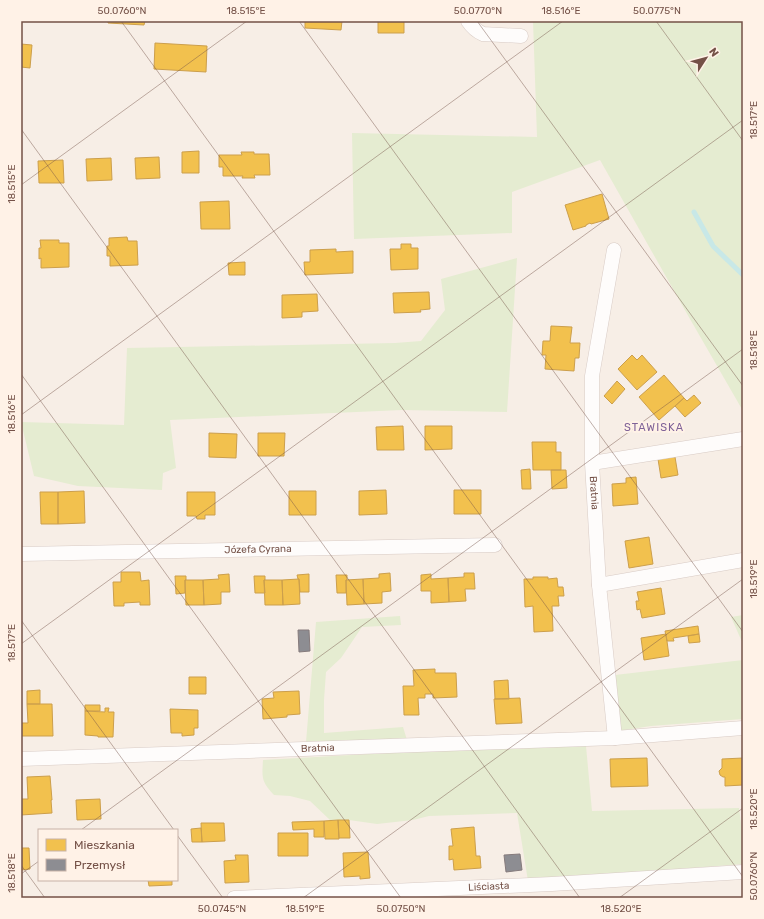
<svg xmlns="http://www.w3.org/2000/svg" width="764" height="919" viewBox="0 0 764 919" font-family="Rubik,sans-serif">
  <style>
    .green { fill: #e5ecd1 }
    .homes { fill: #f2c14e; stroke: #cc9f4c }
    .industry { fill: #8d8d92; stroke: #867b7c }
    .lines { fill: none; stroke-linecap: round; stroke-linejoin: round }
    .stream { stroke: #c8e8e7; stroke-width: 5 }
    .street-casing { stroke: #d8cbc5; stroke-width: 15 }
    .street { stroke: #fefcfb; stroke-width: 14 }
    .ticks { fill: none; stroke: #745147; stroke-width: 1; stroke-opacity: 0.45 }
    .labels { text-anchor: middle; dominant-baseline: central; stroke-width: 4; stroke-linejoin: round; paint-order: stroke }
    .street-label { font-size: 10px; fill: #745147; stroke: #fff2e7 }
    .neighbourhood-label { font-size: 11px; letter-spacing: 1px; fill: #7f6298; stroke: #fff2e7 }
    .neatline { fill: none; stroke: #745147; stroke-width: 1.5 }
    .ticks-label { font-size: 10px; text-anchor: middle; fill: #745147 }
  </style>
  <rect width="100%" height="100%" fill="#f7eee6"/>
  <path class="green" d="M 533,21 L 743,21 L 743,411 L 690,319 L 600,160 L 512,192 L 512,233 L 354,239 L 352,133 L 537,137 Z
    M 517,258 L 507,412 L 402,410 L 170,420 L 176,468 L 163,473 L 162,490 L 78,486 L 34,476 L 21,422 L 124,425 L 127,348 L 395,343 L 421,341 L 445,310 L 441,279 Z
    M 743,615 L 743,644 L 731,617 Z
    M 400,616 L 401,625 L 362,627 L 341,658 L 326,672 L 324,700 L 324,733 L 403,727 L 407,740 L 306,742 L 316,622 Z
    M 743,660 L 743,719 L 651,726 L 618,731 L 615,675 Z
    M 586,746 L 592,811 L 739,808 L 743,838 L 743,864 L 528,881 L 517,813 L 429,816 L 413,820 L 377,824 L 349,820 L 330,820 L 310,801 L 290,796 L 274,795 C 261,781 262,778 263,760 L 422,751 Z"/>
  <path class="homes" d="M 108,21 L 145,21 L 144,25 L 108,23 Z
    M 305,21 L 342,21 L 341,30 L 305,28 Z
    M 378,21 L 404,21 L 404,33 L 378,33 Z
    M 155,43 L 207,46 L 206,72 L 154,69 Z
    M 21,44 L 32,45 L 30,68 L 21,67 Z
    M 199,151 L 199,173 L 182,173 L 182,152 Z
    M 241,152 L 254,152 L 254,154 L 269,154 L 270,175 L 254,175 L 255,178 L 242,178 L 243,176 L 223,176 L 223,167 L 219,167 L 219,155 L 242,155 Z
    M 159,157 L 160,178 L 136,179 L 135,158 Z
    M 111,158 L 112,180 L 87,181 L 86,159 Z
    M 63,160 L 64,183 L 39,183 L 38,161 Z
    M 602,194 L 609,219 L 591,224 L 590,223 L 586,225 L 586,226 L 573,230 L 565,205 Z
    M 229,201 L 230,229 L 201,229 L 200,202 Z
    M 127,237 L 128,241 L 137,241 L 138,265 L 110,266 L 110,256 L 107,256 L 107,246 L 109,246 L 109,238 Z
    M 40,240 L 59,240 L 59,243 L 69,243 L 69,267 L 41,268 L 41,258 L 39,259 L 39,248 L 41,248 Z
    M 401,244 L 411,244 L 411,248 L 418,248 L 418,269 L 391,270 L 390,249 L 401,249 Z
    M 336,249 L 336,252 L 353,251 L 353,273 L 305,275 L 304,262 L 310,262 L 310,250 Z
    M 245,262 L 245,275 L 229,275 L 228,263 Z
    M 429,292 L 430,309 L 420,310 L 421,312 L 394,313 L 393,293 Z
    M 317,294 L 318,311 L 302,312 L 302,317 L 282,318 L 282,295 Z
    M 551,326 L 572,327 L 570,343 L 580,343 L 579,358 L 575,358 L 574,371 L 545,369 L 546,355 L 542,355 L 543,341 L 550,341 Z
    M 632,355 L 637,360 L 642,355 L 657,372 L 637,390 L 618,369 Z
    M 664,375 L 684,398 L 659,420 L 639,397 Z
    M 617,381 L 625,389 L 612,404 L 604,396 Z
    M 694,395 L 701,403 L 685,417 L 675,406 L 684,398 L 687,401 Z
    M 403,426 L 404,450 L 377,450 L 376,427 Z
    M 425,426 L 452,426 L 452,449 L 425,450 Z
    M 209,433 L 237,434 L 236,458 L 209,457 Z
    M 258,433 L 285,433 L 284,456 L 258,456 Z
    M 532,442 L 556,442 L 556,452 L 561,452 L 561,470 L 533,470 Z
    M 675,457 L 678,475 L 661,478 L 658,459 Z
    M 530,469 L 531,489 L 522,489 L 521,470 Z
    M 551,470 L 566,470 L 567,488 L 552,489 Z
    M 636,477 L 638,504 L 613,506 L 612,484 L 626,483 L 626,478 Z
    M 386,490 L 387,514 L 359,515 L 359,491 Z
    M 454,490 L 481,490 L 481,514 L 454,514 Z
    M 84,491 L 85,523 L 58,524 L 58,492 Z
    M 289,491 L 316,491 L 316,515 L 289,515 Z
    M 40,492 L 58,492 L 58,524 L 41,524 Z
    M 187,492 L 215,492 L 215,515 L 205,515 L 205,519 L 197,519 L 196,516 L 187,516 Z
    M 649,537 L 653,564 L 629,568 L 625,541 Z
    M 121,572 L 140,572 L 141,581 L 149,580 L 150,605 L 140,605 L 140,602 L 124,603 L 124,606 L 114,606 L 113,582 L 121,582 Z
    M 390,573 L 391,591 L 382,592 L 382,603 L 364,604 L 363,579 L 379,578 L 379,574 Z
    M 464,573 L 474,573 L 475,589 L 465,589 L 466,601 L 449,602 L 448,578 L 464,577 Z
    M 229,574 L 230,592 L 221,592 L 221,604 L 204,605 L 203,580 L 219,579 L 218,575 Z
    M 309,574 L 309,592 L 300,592 L 299,579 L 298,579 L 297,575 Z
    M 431,574 L 431,579 L 448,578 L 449,602 L 431,603 L 431,591 L 421,591 L 421,575 Z
    M 336,575 L 347,575 L 347,580 L 346,580 L 346,593 L 337,593 Z
    M 175,576 L 186,576 L 186,580 L 185,580 L 185,593 L 176,594 Z
    M 254,576 L 265,576 L 265,580 L 264,580 L 265,593 L 255,593 Z
    M 533,577 L 548,577 L 548,579 L 557,578 L 558,587 L 563,587 L 564,596 L 558,596 L 559,606 L 552,606 L 553,631 L 534,632 L 533,606 L 525,607 L 524,579 L 533,579 Z
    M 299,579 L 300,604 L 283,605 L 282,580 Z
    M 363,579 L 364,604 L 347,605 L 346,580 Z
    M 185,580 L 203,580 L 204,605 L 186,605 Z
    M 264,580 L 282,580 L 283,605 L 265,605 Z
    M 661,588 L 665,614 L 642,618 L 640,609 L 637,610 L 636,601 L 639,601 L 637,592 Z
    M 698,626 L 699,634 L 673,638 L 674,641 L 667,641 L 665,631 Z
    M 666,634 L 669,656 L 644,660 L 641,638 Z
    M 699,634 L 700,642 L 689,643 L 688,636 Z
    M 435,669 L 435,673 L 456,673 L 457,697 L 433,698 L 433,694 L 425,694 L 425,698 L 418,698 L 419,715 L 404,715 L 403,686 L 414,686 L 413,670 Z
    M 189,677 L 206,677 L 206,694 L 189,694 Z
    M 508,680 L 509,699 L 495,699 L 494,681 Z
    M 40,690 L 40,704 L 27,704 L 27,691 Z
    M 299,691 L 300,714 L 287,715 L 287,717 L 263,719 L 262,699 L 274,698 L 273,692 Z
    M 520,698 L 522,723 L 496,724 L 494,699 Z
    M 27,704 L 52,704 L 53,736 L 21,736 L 21,723 L 28,723 Z
    M 85,705 L 100,705 L 100,711 L 85,711 Z
    M 105,708 L 109,708 L 108,712 L 114,712 L 113,737 L 98,737 L 98,736 L 85,735 L 85,711 L 105,712 Z
    M 170,709 L 198,710 L 198,728 L 194,728 L 194,735 L 182,736 L 182,733 L 171,733 Z
    M 647,758 L 648,786 L 611,787 L 610,759 Z
    M 743,758 L 743,785 L 725,786 L 725,777 L 723,777 L 720,775 L 719,771 L 722,768 L 722,759 Z
    M 50,776 L 52,800 L 51,800 L 52,813 L 21,815 L 21,799 L 28,799 L 27,777 Z
    M 100,799 L 101,819 L 77,820 L 76,800 Z
    M 338,820 L 349,820 L 350,838 L 339,838 Z
    M 338,820 L 339,839 L 325,839 L 324,821 Z
    M 324,821 L 324,837 L 314,837 L 314,829 L 293,830 L 292,822 Z
    M 201,823 L 224,823 L 225,841 L 202,842 Z
    M 474,827 L 476,856 L 480,856 L 481,868 L 454,870 L 453,859 L 449,860 L 449,846 L 453,846 L 451,829 Z
    M 201,828 L 202,842 L 192,842 L 191,829 Z
    M 278,833 L 308,833 L 308,856 L 278,856 Z
    M 21,848 L 29,848 L 30,869 L 21,870 Z
    M 368,852 L 370,878 L 360,879 L 360,876 L 344,877 L 343,853 Z
    M 235,855 L 248,855 L 249,882 L 225,883 L 224,861 L 236,860 Z
    M 148,880 L 172,880 L 172,885 L 149,886 Z"/>
  <path class="industry" d="M 298,630 L 309,630 L 310,651 L 299,652 Z
    M 520,854 L 522,870 L 506,872 L 504,855 Z"/>
  <g class="lines">
    <path class="stream" d="M 694,212 L 713,246 L 743,275"/>
    <defs>
      <g id="street">
        <path d="M 468,21 C 472,27 476,31 483,34 L 521,36"/>
        <path id="s1" d="M 614,250 L 592,376 L 592,463 L 599,585 L 615,738"/>
        <path d="M 592,463 L 743,439"/>
        <path id="s2" d="M 21,554 L 495,545"/>
        <path d="M 599,585 L 743,560"/>
        <path id="s3" d="M 21,759 L 615,738 L 743,728"/>
        <path id="s4" d="M 234,898 L 552,884 L 743,872"/>
      </g>
    </defs>
    <use href="#street" class="street-casing"/>
    <use href="#street" class="street"/>
  </g>
  <path class="ticks" d="M 121,21 L 743,877M 299,21 L 743,632M 477,21 L 743,386M 656,21 L 743,141M 21,129 L 580,898M 21,185 L 247,21M 21,374 L 401,898M 21,415 L 563,21M 21,620 L 174,830M 21,644 L 743,120M 81,830 L 743,349M 177,835 L 223,898M 21,865 L 45,898M 21,874 L 39,861M 303,898 L 743,579M 619,898 L 743,808"/>
  <g class="labels">
    <g class="street-label">
      <text stroke="none"><textPath href="#s1" startOffset="245">Bratnia</textPath></text>
      <text stroke="none"><textPath href="#s2" startOffset="237">Józefa Cyrana</textPath></text>
      <text stroke="none"><textPath href="#s3" startOffset="297">Bratnia</textPath></text>
      <text stroke="none"><textPath href="#s4" startOffset="255">Liściasta</textPath></text>
    </g>
    <g class="neighbourhood-label">
      <text x="654" y="427">STAWISKA</text>
    </g>
  </g>
  <rect width="764" height="919" fill="none" stroke="#fff2e7" stroke-width="44"/>
  <rect x="38" y="829" width="140" height="52" fill="#fff2e7" stroke="#c7b2a7"/>
  <rect x="46" y="839" width="20" height="12" fill="#f2c14e" stroke="#c7b2a7"/>
  <text x="74" y="849" font-size="12" fill="#745147">Mieszkania</text>
  <rect x="46" y="859" width="20" height="12" fill="#8d8d92" stroke="#c7b2a7"/>
  <text x="74" y="869" font-size="12" fill="#745147">Przemysł</text>
  <g transform="translate(706 58) rotate(54)" stroke="#fff2e7" stroke-width="3" paint-order="stroke">
  <path d="M0-3L7 15L0 10L-7 15Z" fill="#745147"/>
  <text y="-6" font-size="11" font-weight="bold" text-anchor="middle" fill="#745147">N</text>
  </g>
  <rect x="22" y="22" width="720" height="875" class="neatline"/>
  <g class="ticks-label">
    <text x="122" y="14">50.0760°N</text>
    <text x="246" y="14">18.515°E</text>
    <text x="478" y="14">50.0770°N</text>
    <text x="561" y="14">18.516°E</text>
    <text x="657" y="14">50.0775°N</text>
    <text transform="translate(753 120) rotate(-90)" y="4">18.517°E</text>
    <text transform="translate(11 184) rotate(-90)" y="4">18.515°E</text>
    <text transform="translate(753 350) rotate(-90)" y="4">18.518°E</text>
    <text transform="translate(11 414) rotate(-90)" y="4">18.516°E</text>
    <text transform="translate(753 579) rotate(-90)" y="4">18.519°E</text>
    <text transform="translate(11 643) rotate(-90)" y="4">18.517°E</text>
    <text transform="translate(753 809) rotate(-90)" y="4">18.520°E</text>
    <text transform="translate(11 873) rotate(-90)" y="4">18.518°E</text>
    <text transform="translate(753 876) rotate(-90)" y="4">50.0760°N</text>
    <text x="222" y="912">50.0745°N</text>
    <text x="305" y="912">18.519°E</text>
    <text x="401" y="912">50.0750°N</text>
    <text x="621" y="912">18.520°E</text>
  </g>
</svg>
